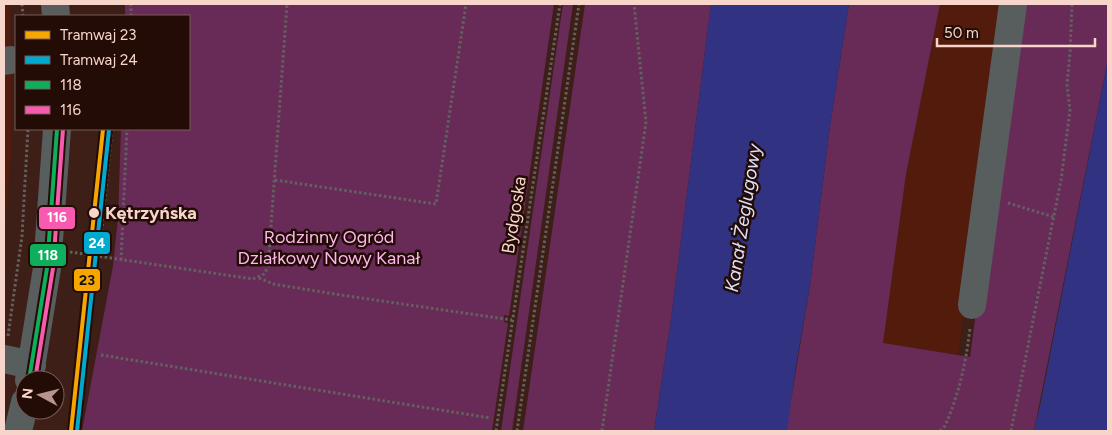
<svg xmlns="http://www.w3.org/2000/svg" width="1112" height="435" viewBox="0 0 1112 435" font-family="Figtree,sans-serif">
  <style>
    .built { fill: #531b0b }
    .green { fill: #682b58 }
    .water { fill: #323283 }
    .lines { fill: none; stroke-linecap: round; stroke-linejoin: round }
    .path { stroke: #63605e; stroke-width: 3; stroke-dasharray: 2.5 2.5; stroke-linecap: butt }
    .minor { stroke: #585d5e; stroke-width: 28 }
    .bus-1-casing { stroke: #230b06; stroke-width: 8 }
    .bus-2-casing { stroke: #230b06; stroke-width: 8 }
    .bus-1 { stroke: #0daf5c; stroke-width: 4 }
    .bus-2 { stroke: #f75aaf; stroke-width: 4 }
    .tram-1-casing { stroke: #230b06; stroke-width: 8 }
    .tram-2-casing { stroke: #230b06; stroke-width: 8 }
    .tram-1 { stroke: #f7a600; stroke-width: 4 }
    .tram-2 { stroke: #00a9ce; stroke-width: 4 }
    .stop-dot { fill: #f8d5cb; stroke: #230b06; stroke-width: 2 }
    .labels { text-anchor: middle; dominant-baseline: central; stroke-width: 5; stroke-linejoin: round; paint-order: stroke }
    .stop-label { font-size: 18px; font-weight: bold; fill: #f8d5cb; stroke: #230b06; text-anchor: start }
    .street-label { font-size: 18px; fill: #f8d5cb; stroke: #230b06 }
    .park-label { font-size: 18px; fill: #fdb7ec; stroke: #230b06 }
    .water-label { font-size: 19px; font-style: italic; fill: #dce2fb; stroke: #230b06 }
    .line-badge { stroke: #230b06; stroke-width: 2 }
    .badge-label { font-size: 14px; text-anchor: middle; font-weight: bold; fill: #fff }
    .pale-badge-label { font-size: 14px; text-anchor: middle; font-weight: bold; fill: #111 }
  </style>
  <rect width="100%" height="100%" fill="#3d1f17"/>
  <path class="built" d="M 4,4 L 9,4 L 11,60 L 11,154 L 4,241 Z
    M 940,4 L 1003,4 L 958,356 L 883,344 L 906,174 Z"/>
  <path class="green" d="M 125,4 L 554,4 L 509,316 L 504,315 L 504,322 L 508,323 L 492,431 L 82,431 L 113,266 L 118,218 L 121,129 L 189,129 L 189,16 L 125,16 Z
    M 563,4 L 573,4 L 512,431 L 501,431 Z
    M 585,4 L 711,4 L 671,319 L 654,431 L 523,431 Z
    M 849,4 L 940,4 L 906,174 L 883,343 L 970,357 L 1017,4 L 1108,4 L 1108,59 L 1034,431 L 786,431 L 810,285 L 830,126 Z"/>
  <path class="water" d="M 711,4 L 849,4 L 830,126 L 810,285 L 796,366 L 787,431 L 654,431 L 671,319 Z
    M 1108,59 L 1108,431 L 1034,431 L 1041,401 Z"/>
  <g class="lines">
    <path class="path" d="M 22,4 L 23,16
      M 131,16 L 131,4
      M 275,180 L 436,204 L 466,4
      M 1008,203 L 1054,217
      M 70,252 L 253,279 L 264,274 L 268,267 L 287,4
      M 99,256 L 112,129
      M 121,260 L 127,129
      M 259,278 L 273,284 L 341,295 L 512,320
      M 8,336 L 22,236 L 28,129
      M 101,355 L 490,418
      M 496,431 L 560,4
      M 517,431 L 579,4
      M 602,431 L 646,122 L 634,4
      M 940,431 L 945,426 C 959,394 966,363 970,328
      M 1011,431 L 1061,180 L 1070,110 L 1067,85 L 1070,53 L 1072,4"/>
    <path class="minor" d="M 55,4 L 56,16
      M 4,61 L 11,60
      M 972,305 L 1013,4
      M 4,359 L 32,365
      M 29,380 L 47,268 L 57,129
      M 18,431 L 25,402"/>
    <defs>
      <path id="bus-1" d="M 29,380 L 47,268 L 57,129"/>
      <path id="bus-2" d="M 35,380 L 53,268 L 63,129"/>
    </defs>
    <use href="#bus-1" class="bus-1-casing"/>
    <use href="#bus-2" class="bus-2-casing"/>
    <use href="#bus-1" class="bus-1"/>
    <use href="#bus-2" class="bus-2"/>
    <defs>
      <path id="tram-1" d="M 71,431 L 103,129"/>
      <path id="tram-2" d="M 77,431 L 109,130"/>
    </defs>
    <use href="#tram-1" class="tram-1-casing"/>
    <use href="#tram-2" class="tram-2-casing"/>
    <use href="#tram-1" class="tram-1"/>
    <use href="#tram-2" class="tram-2"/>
  </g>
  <circle class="stop-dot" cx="94" cy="213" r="6"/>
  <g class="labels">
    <g class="stop-label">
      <text x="105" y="213">Kętrzyńska</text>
    </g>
    <g class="street-label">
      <text transform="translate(514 215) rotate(-81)">Bydgoska</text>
    </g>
    <g class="park-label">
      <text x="329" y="237">Rodzinny Ogród<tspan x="329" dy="21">Działkowy Nowy Kanał</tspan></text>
    </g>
    <g class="water-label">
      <text transform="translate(743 218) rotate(-81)">Kanał Żeglugowy</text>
    </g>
  </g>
  <g class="line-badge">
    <rect x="38" y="206" width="38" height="24" rx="5" fill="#f75aaf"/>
    <rect x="83" y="231" width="28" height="24" rx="5" fill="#00a9ce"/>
    <rect x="29" y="243" width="38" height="24" rx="5" fill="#0daf5c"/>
    <rect x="73" y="268" width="28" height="24" rx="5" fill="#f7a600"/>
  </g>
  <g class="badge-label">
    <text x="57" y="222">116</text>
    <text x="97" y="248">24</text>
    <text x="48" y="260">118</text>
  </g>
  <g class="pale-badge-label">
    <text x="87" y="285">23</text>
  </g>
  <rect width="1112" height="435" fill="none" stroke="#f8d5cb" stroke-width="10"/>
  <rect x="15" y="15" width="175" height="115" fill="#230b06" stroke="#785c55"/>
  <rect x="25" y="31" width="25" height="8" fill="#f7a600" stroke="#785c55"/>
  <text x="60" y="40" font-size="15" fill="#f8d5cb">Tramwaj 23</text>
  <rect x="25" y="56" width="25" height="8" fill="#00a9ce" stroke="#785c55"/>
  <text x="60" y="65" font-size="15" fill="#f8d5cb">Tramwaj 24</text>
  <rect x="25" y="81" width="25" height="8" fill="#0daf5c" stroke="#785c55"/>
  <text x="60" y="90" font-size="15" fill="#f8d5cb">118</text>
  <rect x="25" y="106" width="25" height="8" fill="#f75aaf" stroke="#785c55"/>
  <text x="60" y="115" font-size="15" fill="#f8d5cb">116</text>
  <g transform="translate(40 395) rotate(277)"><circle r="24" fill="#230b06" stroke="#785c55"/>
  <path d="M0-4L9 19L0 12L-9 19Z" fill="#b7958c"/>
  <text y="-8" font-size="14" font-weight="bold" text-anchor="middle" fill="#f8d5cb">N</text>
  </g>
  <path d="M937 38v8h158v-8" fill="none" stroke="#f8d5cb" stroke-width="2.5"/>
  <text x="944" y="38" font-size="15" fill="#f8d5cb" stroke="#230b06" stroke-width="4" paint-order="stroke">50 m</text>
</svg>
